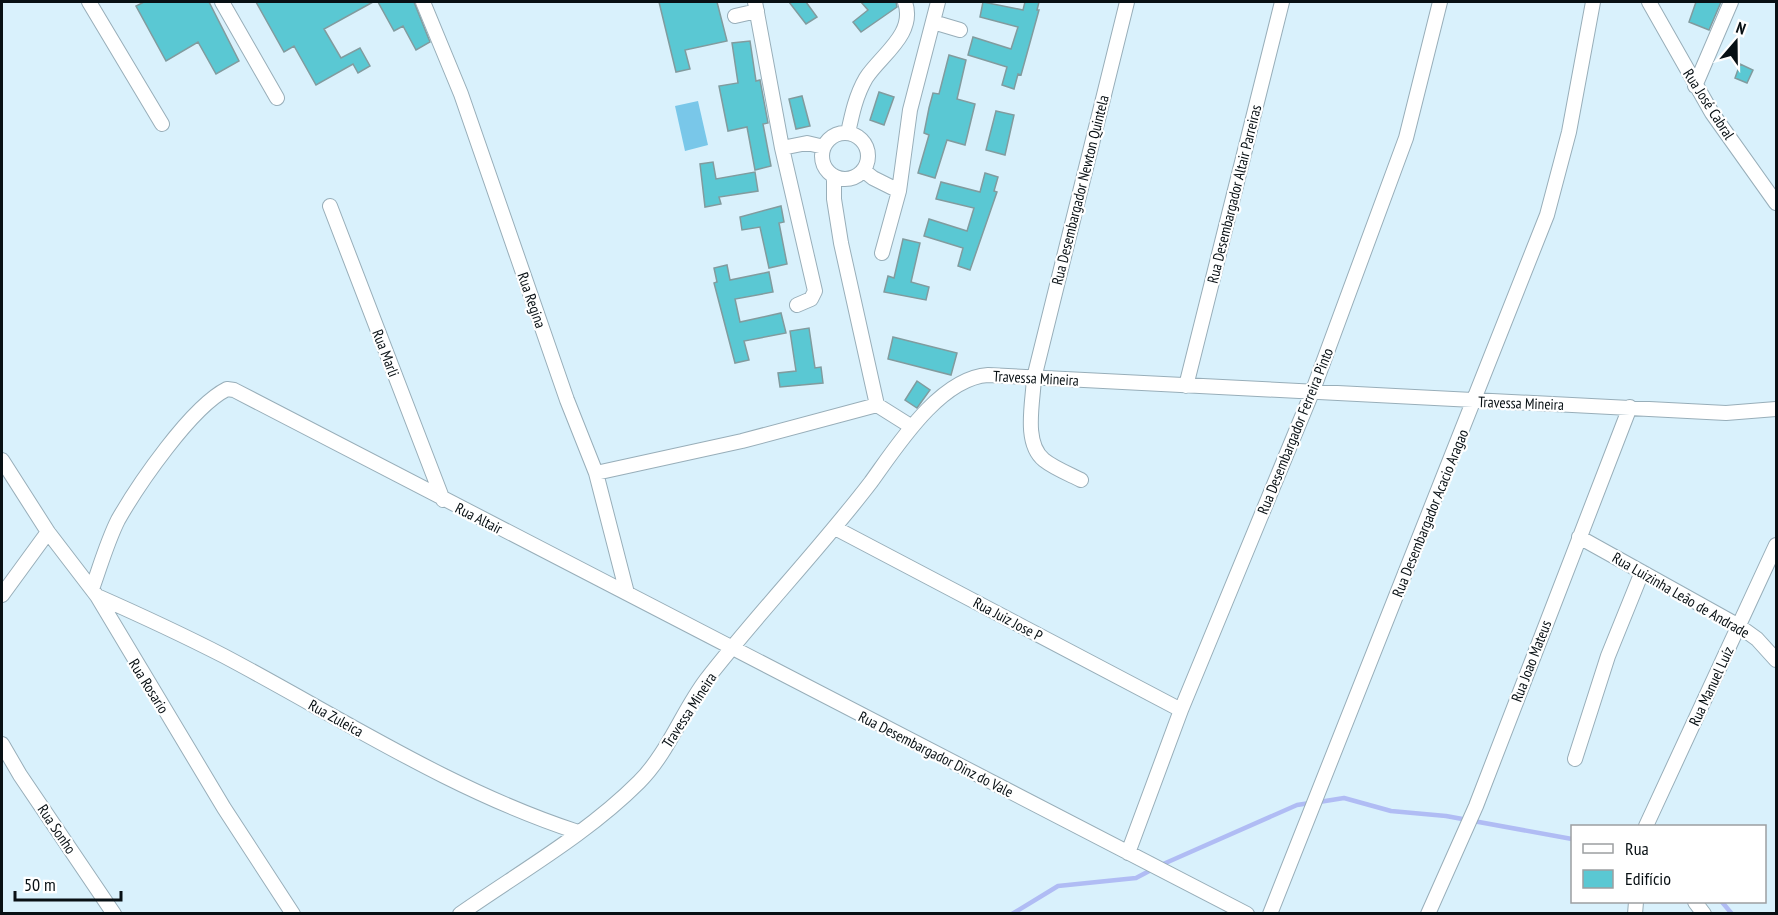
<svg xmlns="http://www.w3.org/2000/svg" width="1778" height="915" viewBox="0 0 1778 915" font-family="'PT Sans Narrow',sans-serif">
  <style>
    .green { fill: #79c7e9 }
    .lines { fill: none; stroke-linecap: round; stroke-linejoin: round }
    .stream { stroke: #b0bcf4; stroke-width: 4.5 }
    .building { fill: #5ac8d3; stroke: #819b9e; stroke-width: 1.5 }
    .street-casing { stroke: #98aeb9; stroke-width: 16 }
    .street { stroke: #fff; stroke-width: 14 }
    .labels { text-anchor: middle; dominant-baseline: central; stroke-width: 4.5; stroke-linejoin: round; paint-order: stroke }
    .street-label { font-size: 15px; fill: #081014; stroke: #fff }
  </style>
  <rect width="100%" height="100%" fill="#d9f1fc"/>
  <path class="green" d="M 698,101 L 708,145 L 685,151 L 675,106 Z"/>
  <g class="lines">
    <path class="stream" d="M 1319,802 L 1344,798 L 1391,811 L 1446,816 L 1572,839
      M 1161,865 L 1297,805 L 1310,803
      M 1722,902 L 1732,914
      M 1012,914 L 1058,886 L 1136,878 L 1153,869"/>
  </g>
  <path class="building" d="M 144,2 L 209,2 L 239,61 L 216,74 L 198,42 L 166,61 L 136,6 Z
    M 256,2 L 373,2 L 324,29 L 341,58 L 360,48 L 370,66 L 358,73 L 353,64 L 316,85 L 294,46 L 284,52 Z
    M 378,2 L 414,2 L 430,42 L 416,50 L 403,26 L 394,31 Z
    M 659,2 L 717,2 L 727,41 L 685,50 L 690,69 L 676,72 Z
    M 789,2 L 806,2 L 817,17 L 806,24 Z
    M 861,2 L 896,2 L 897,7 L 861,32 L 853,22 L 868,10 Z
    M 983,2 L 1023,10 L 1025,2 L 1039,2 L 1037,10 L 1039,10 L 1021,75 L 1018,74 L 1014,89 L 1002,85 L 1007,67 L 968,55 L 973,37 L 1011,49 L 1018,27 L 980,17 Z
    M 1696,2 L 1721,2 L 1709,30 L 1689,22 Z
    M 750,41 L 756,81 L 760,80 L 768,123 L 763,124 L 771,166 L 755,170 L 747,127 L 728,131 L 719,86 L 738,83 L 732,43 Z
    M 949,55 L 966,60 L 957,99 L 975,104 L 965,145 L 947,140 L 935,178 L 918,173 L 929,135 L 924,133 L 929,108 L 933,93 L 939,94 Z
    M 1740,64 L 1753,70 L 1747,83 L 1735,78 Z
    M 879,92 L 894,97 L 884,125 L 870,120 Z
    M 802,96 L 810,126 L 796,129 L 789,99 Z
    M 996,111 L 1014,115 L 1005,155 L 986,150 Z
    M 713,162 L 716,179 L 755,172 L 758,191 L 719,197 L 721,204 L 705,207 L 700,164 Z
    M 985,173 L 998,177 L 994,191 L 997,192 L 970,270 L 958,266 L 963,248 L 924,236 L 929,219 L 967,231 L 974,208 L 936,199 L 941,182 L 980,192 Z
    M 781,206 L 784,222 L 779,223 L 787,264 L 769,268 L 760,227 L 742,230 L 740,217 Z
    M 903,239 L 920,243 L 911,282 L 929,287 L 926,300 L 884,292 L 888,276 L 894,278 Z
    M 727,265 L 730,280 L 769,272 L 773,292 L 735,299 L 740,322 L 781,313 L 786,333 L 744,341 L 749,360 L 735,363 L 714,283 L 717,282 L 714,268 Z
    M 809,328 L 815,368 L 821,367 L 823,383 L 780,387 L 778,373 L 796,371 L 790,331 Z
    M 893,337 L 957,353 L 951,375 L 888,359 Z
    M 917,381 L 930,390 L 917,408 L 905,400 Z"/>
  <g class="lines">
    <defs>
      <path id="street" d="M 89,2 L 162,124
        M 222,2 L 277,98
        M 423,2 L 461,94 L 567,400 L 596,473 L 627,593
        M 755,2 L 782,148 L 815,291 L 811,299 L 797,305
        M 1649,2 L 1712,113 L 1776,203
        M 735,16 L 757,11
        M 933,22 L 960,30
        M 1695,86 L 1731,2
        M822 156a23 23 0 1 1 46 0a23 23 0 1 1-46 0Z
        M 848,133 C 852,114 856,95 866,78 C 881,55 916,34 905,2
        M 782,148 L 807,143 L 824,147
        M 863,170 L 873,178 L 899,191
        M 834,176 L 834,199 L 841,243 L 877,405 L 912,427
        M 330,206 L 443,500
        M 882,253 L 899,191 L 910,110 L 938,2
        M 1186,386 L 1282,2
        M 2,460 L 48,532 L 97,596 L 224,808 L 293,914
        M 596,473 L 742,441 L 877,405
        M 1081,480 C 1069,474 1054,468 1044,460 C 1023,443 1033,402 1034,378 L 1127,2
        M 835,528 L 1181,710
        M 1579,537 L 1739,626 L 1757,639 L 1776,660
        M 92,589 C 100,567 107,542 118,520 C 138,485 191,407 227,389 L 234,390 L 1247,914
        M 2,595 L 48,532
        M 97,596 C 140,615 183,635 224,656 C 341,718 452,791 578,832
        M 2,744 L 20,775 L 114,914
        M 1575,759 L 1608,656 L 1642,572
        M 1646,826 L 1776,545
        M 1128,853 L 1181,710 L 1313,390 L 1406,138 L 1440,2
        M 1695,902 L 1704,914
        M 460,914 C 520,872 587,834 639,782 C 668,753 682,712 706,680 C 759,612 819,550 871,482 C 897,446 940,378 988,375 L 1726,413 L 1776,409
        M 1270,914 L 1547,215 L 1569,132 L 1593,2
        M 1428,914 L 1476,806 L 1630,407
        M 1635,914 L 1636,902"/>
    </defs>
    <use href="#street" class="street-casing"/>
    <use href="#street" class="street"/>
  </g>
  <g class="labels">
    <g class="street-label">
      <text transform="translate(1709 104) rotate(57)">Rua José Cabral</text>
      <text transform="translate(1080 190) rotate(-76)">Rua Desembargador Newton Quintela</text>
      <text transform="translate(1234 194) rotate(-76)">Rua Desembargador Altair Parreiras</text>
      <text transform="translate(532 300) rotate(71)">Rua Regina</text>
      <text transform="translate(386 353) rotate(69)">Rua Marli</text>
      <text transform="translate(1036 378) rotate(3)">Travessa Mineira</text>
      <text transform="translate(1521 403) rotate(2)">Travessa Mineira</text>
      <text transform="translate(1295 431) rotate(-68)">Rua Desembargador Ferreira Pinto</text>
      <text transform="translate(1430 513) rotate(-68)">Rua Desembargador Acacio Aragao</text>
      <text transform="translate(479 518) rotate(27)">Rua Altair</text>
      <text transform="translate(1681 595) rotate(30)">Rua Luizinha Leão de Andrade</text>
      <text transform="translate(1008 619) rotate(28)">Rua Juiz Jose P</text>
      <text transform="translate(1531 661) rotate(-69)">Rua Joao Mateus</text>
      <text transform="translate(149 686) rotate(58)">Rua Rosario</text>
      <text transform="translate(1711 686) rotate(-65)">Rua Manuel Luíz</text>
      <text transform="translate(689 710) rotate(-57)">Travessa Mineira</text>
      <text transform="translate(336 718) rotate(29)">Rua Zuleica</text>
      <text transform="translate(936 754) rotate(27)">Rua Desembargador Dinz do Vale</text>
      <text transform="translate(57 829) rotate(56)">Rua Sonho</text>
    </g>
  </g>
  <rect width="1778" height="915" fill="none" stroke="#081014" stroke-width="6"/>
  <rect x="1571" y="825" width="195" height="78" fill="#ffffff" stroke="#9c9fa1" stroke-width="1.5"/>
  <rect x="1583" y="844" width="30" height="9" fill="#ffffff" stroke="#9c9fa1" stroke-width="1.5"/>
  <text x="1625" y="855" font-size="18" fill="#081014">Rua</text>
  <rect x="1583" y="870" width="30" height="18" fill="#5ac8d3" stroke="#9c9fa1" stroke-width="1.5"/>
  <text x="1625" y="885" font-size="18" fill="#081014">Edifício</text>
  <g transform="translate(1736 42) rotate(20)" stroke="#ffffff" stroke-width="4.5" paint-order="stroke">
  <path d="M0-4.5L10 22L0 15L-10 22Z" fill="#081014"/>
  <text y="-9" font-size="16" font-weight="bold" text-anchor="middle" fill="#081014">N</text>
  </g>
  <path d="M15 891v9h106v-9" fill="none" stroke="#081014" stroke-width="3"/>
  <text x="24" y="891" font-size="18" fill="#081014" stroke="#ffffff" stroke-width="4.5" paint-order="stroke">50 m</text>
</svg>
